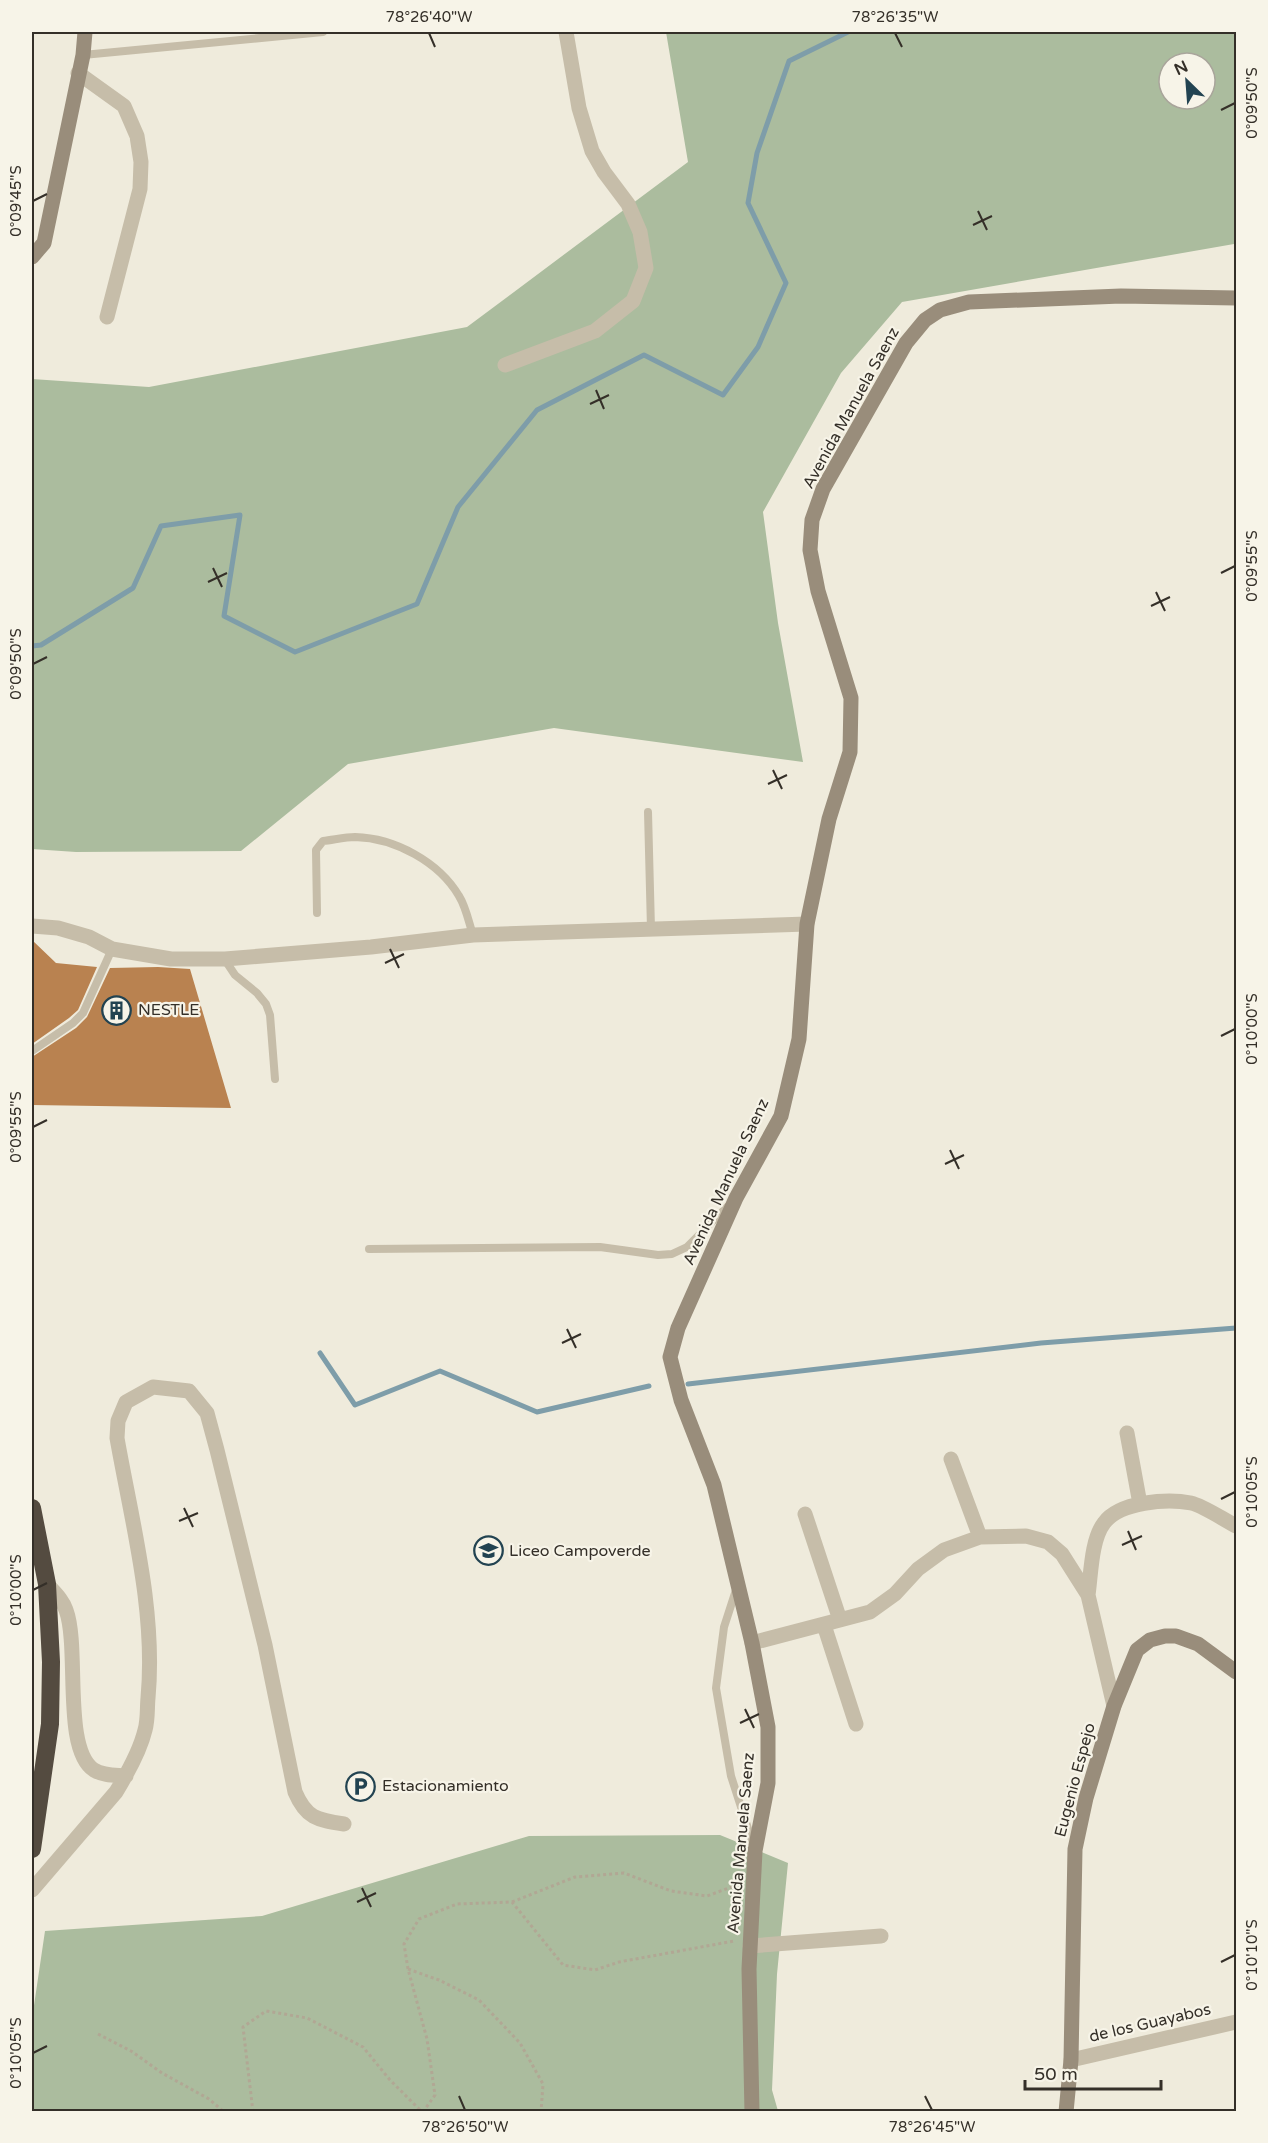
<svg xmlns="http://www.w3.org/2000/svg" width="1268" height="2143" viewBox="0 0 1268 2143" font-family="'Varela Round',sans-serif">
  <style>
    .green { fill: #abbc9e; fill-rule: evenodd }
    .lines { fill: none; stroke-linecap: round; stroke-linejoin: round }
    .stream { stroke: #7e9da9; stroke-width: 5 }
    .building { fill: #b98250 }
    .path { stroke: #b1a794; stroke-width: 3; stroke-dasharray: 3 3; stroke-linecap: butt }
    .lane { stroke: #c6bda9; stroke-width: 8 }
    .street { stroke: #c6bda9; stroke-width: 15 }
    .secondary { stroke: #998d7b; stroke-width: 15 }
    .highway { stroke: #544b40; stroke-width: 18 }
    .ticks { fill: none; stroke: #342f28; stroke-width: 2 }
    .labels { text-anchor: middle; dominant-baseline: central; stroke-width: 4.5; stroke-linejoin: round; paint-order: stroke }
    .street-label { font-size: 16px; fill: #342f28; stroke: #f7f4e8 }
    .poi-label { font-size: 16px; fill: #342f28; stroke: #f7f4e8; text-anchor: start }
    .neatline { fill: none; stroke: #342f28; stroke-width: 2 }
    .ticks-label { font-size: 15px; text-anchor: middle; fill: #342f28 }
  </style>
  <rect width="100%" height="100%" fill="#efebdc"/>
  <path class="green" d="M 666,32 L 1236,32 L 1236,190 L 1234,244 L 902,302 L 841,373 L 763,512 L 778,623 L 803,762 L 554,728 L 348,764 L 241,851 L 76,852 L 32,849 L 32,379 L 149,387 L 467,327 L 688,162 ZM 1169,63 L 1205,63 L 1205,99 L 1169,99 Z
    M 720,1835 L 788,1863 L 777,1974 L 772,2090 L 778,2111 L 32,2112 L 32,2019 L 45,1931 L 262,1916 L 529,1836 Z"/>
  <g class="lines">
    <path class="stream" d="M 32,646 L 41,645 L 133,588 L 161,526 L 240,515 L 224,616 L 295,652 L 417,604 L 458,507 L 537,410 L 644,355 L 723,395 L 758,347 L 786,283 L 748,203 L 757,153 L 789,61 L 848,32
      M 320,1353 L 355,1405 L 440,1371 L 537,1412 L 649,1386
      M 688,1384 L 1041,1343 L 1236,1328"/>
  </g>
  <path class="building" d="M 32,940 L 56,963 L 97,967 L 78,1010 L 69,1018 L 32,1044 Z
    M 158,967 L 190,969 L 231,1108 L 32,1105 L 32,1057 L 76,1028 L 87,1017 L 110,968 Z"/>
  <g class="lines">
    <path class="path" d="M 512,1902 L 575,1877 L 624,1873 L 671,1891 L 707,1896 L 737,1885
      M 408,1969 L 404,1944 L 419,1919 L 457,1904 L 512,1902 L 563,1965 L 595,1970 L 619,1962 L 734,1941
      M 98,2034 L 131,2051 L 162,2073 L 209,2099 L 224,2112
      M 253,2112 L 243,2027 L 266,2011 L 307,2018 L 363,2047 L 390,2080 L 422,2112
      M 423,2112 L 435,2095 L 427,2039 L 408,1969 L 439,1980 L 479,2000 L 520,2043 L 543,2084 L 541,2112"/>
    <path class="lane" d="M 83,55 L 323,32
      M 648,812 L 651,929
      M 317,913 L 316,850 L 323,841 C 333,840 345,837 355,837 C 395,838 439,862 459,896 C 466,907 469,923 473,935
      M 225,960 L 235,975 L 257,993 L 266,1004 L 270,1015 L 275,1079
      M 32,1051 L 73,1023 L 83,1013 L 112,949
      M 369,1249 L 600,1247 L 658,1255 L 672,1254 L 687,1247 L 727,1207
      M 736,1590 L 724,1627 L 716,1688 L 731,1776 L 753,1844"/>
    <path class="street" d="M 78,73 L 124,106 L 137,136 L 141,162 L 140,189 L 107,317
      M 505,365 L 595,331 L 633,301 L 646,268 L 640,232 L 628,204 L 604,172 L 592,151 L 579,108 L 566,32
      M 32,926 L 58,928 L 89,937 L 112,949 L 171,959 L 225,959 L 371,947 L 473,935 L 807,924
      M 1127,1433 L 1140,1504
      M 951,1459 L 980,1537
      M 805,1514 L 840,1620
      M 47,1584 C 54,1592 63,1600 66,1610 C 80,1648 62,1749 94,1770 C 104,1776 116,1775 126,1776
      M 1088,1595 C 1091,1575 1091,1540 1104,1523 C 1119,1502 1167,1498 1191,1503 C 1204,1506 1224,1520 1236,1526
      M 824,1625 L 856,1724
      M 752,1643 L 870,1612 L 895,1594 L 918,1569 L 944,1550 L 980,1537 L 1026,1536 L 1048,1542 L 1062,1554 L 1088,1595 L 1114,1706
      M 32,1890 L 116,1792 C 127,1774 140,1751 145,1730 C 148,1720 147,1708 148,1698 C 156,1611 132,1523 117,1438 L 118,1421 L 126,1402 L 153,1387 L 189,1391 L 207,1413 L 217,1450 L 265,1645 L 295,1792 C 306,1818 317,1820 344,1824
      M 750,1946 L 881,1936
      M 1071,2060 L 1236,2022"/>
    <path class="secondary" d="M 32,257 L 44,243 L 83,55 L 85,32
      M 752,2112 L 749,1969 L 755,1851 L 768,1783 L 768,1727 L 752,1643 L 714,1485 L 681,1400 L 670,1357 L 678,1328 L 736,1198 L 781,1116 L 799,1039 L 807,924 L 829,819 L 850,752 L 851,698 L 818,591 L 810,550 L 812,520 L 823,489 L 906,343 L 925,320 L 940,310 L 969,302 L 1121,296 L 1236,298
      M 1066,2112 L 1071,2060 L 1075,1849 L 1086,1798 L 1114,1706 L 1137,1650 L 1150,1640 L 1165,1636 L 1176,1636 L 1198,1644 L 1236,1672"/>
    <path class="highway" d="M 32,1508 L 47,1584 L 51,1662 L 50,1724 L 32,1849"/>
  </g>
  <path class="ticks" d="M 429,33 L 435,47M 895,33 L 902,47M 1221,110 L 1235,103M 33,201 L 47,194M 978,211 L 987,230M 973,225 L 992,216M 596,390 L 604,409M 590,404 L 609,395M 213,568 L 222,587M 1221,573 L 1235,566M 208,582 L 227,573M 1156,592 L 1165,611M 1151,606 L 1170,597M 33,664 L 47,657M 773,770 L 782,789M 768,784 L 787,775M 390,949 L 399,968M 385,963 L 404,954M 1221,1036 L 1235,1029M 33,1127 L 47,1120M 950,1150 L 959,1169M 945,1164 L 964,1155M 567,1329 L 576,1348M 562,1343 L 581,1334M 1221,1499 L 1235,1492M 184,1508 L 193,1527M 179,1521 L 198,1513M 1128,1531 L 1136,1550M 1122,1545 L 1142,1536M 33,1590 L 47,1583M 745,1709 L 754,1728M 740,1723 L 759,1714M 362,1888 L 371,1907M 357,1902 L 376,1893M 1221,1962 L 1235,1955M 33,2053 L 47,2046M 459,2096 L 465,2110M 925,2096 L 932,2110"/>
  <defs>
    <symbol id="building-ring" viewBox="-11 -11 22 22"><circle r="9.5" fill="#f7f4e8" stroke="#224351" stroke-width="1.5"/><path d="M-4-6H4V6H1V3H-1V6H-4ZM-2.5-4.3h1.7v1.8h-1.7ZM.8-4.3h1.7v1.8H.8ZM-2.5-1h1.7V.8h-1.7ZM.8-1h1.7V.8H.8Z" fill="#224351"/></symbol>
    <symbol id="university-ring" viewBox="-11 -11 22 22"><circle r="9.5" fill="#f7f4e8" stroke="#224351" stroke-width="1.5"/><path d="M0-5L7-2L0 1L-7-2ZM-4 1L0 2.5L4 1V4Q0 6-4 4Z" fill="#224351"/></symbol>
    <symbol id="parking-ring" viewBox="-11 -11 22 22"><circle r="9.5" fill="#f7f4e8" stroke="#224351" stroke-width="1.5"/><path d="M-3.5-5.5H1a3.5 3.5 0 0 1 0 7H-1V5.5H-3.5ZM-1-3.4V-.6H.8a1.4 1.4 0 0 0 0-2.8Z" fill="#224351"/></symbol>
  </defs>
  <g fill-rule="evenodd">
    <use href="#building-ring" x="100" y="994" width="33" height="33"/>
    <use href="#university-ring" x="472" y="1534" width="33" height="33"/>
    <use href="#parking-ring" x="344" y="1770" width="33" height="33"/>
  </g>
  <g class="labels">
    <g class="street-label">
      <text transform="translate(851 408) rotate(-61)">Avenida Manuela Saenz</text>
      <text transform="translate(726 1182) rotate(-65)">Avenida Manuela Saenz</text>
      <text transform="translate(1075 1780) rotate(-75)">Eugenio Espejo</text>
      <text transform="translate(741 1843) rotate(-85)">Avenida Manuela Saenz</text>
      <text transform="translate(1150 2023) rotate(-13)">de los Guayabos</text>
    </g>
    <g class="poi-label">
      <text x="138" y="1010">NESTLE</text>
      <text x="509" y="1551">Liceo Campoverde</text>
      <text x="382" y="1786">Estacionamiento</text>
    </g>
  </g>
  <rect width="1268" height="2143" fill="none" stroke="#f7f4e8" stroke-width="66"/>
  <g transform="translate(1187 81) rotate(335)"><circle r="28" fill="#f7f4e8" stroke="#a9a59b" stroke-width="1.5"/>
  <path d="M0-4.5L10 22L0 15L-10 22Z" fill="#224351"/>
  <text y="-9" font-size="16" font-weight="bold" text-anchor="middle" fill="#342f28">N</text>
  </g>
  <path d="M1025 2080v9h136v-9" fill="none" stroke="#342f28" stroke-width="3"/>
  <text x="1034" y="2080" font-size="18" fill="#342f28" stroke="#f7f4e8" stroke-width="4.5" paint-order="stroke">50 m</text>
  <rect x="33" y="33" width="1202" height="2077" class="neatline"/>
  <g class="ticks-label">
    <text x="429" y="22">78°26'40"W</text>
    <text x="895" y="22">78°26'35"W</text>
    <text transform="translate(1252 103) rotate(-90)" y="5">0°09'50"S</text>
    <text transform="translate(16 201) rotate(-90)" y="5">0°09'45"S</text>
    <text transform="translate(1252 566) rotate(-90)" y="5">0°09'55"S</text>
    <text transform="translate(16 664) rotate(-90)" y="5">0°09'50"S</text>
    <text transform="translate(1252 1029) rotate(-90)" y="5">0°10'00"S</text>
    <text transform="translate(16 1127) rotate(-90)" y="5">0°09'55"S</text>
    <text transform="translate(1252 1492) rotate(-90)" y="5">0°10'05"S</text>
    <text transform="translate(16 1590) rotate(-90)" y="5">0°10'00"S</text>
    <text transform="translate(1252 1955) rotate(-90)" y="5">0°10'10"S</text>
    <text transform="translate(16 2053) rotate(-90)" y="5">0°10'05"S</text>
    <text x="465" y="2132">78°26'50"W</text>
    <text x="932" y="2132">78°26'45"W</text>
  </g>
</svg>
